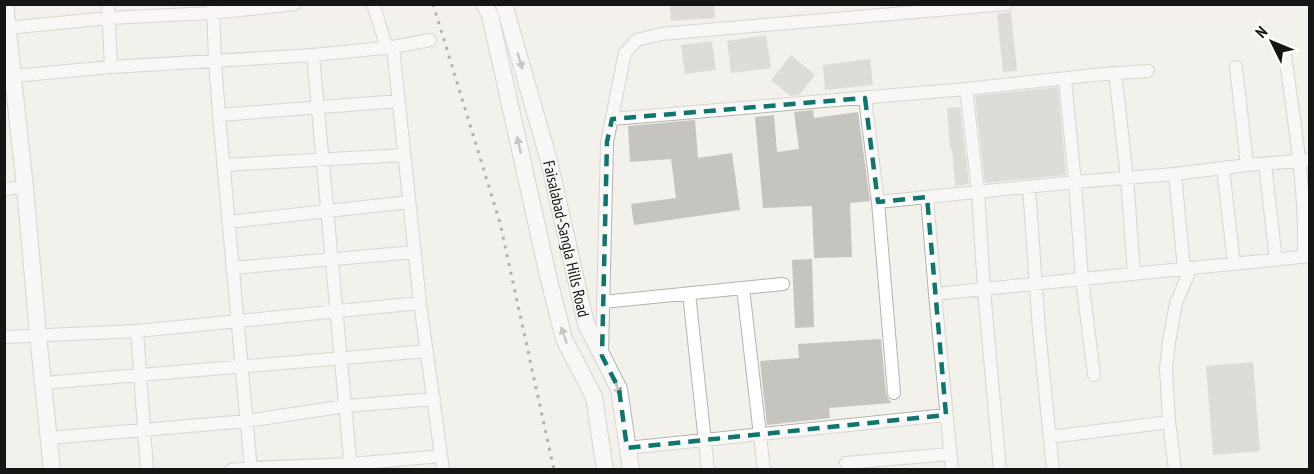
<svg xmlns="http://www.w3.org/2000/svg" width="1314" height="474" viewBox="0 0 1314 474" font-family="'PT Sans Narrow',sans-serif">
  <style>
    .building { fill: #c5c4bf }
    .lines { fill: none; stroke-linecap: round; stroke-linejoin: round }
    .street-casing { stroke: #b4b4ae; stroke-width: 14 }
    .secondary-casing { stroke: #b4b4ae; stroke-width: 18 }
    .street { stroke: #fff; stroke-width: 12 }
    .secondary { stroke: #fff; stroke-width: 16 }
    .rail { stroke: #676663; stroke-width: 3; stroke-dasharray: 3 6; stroke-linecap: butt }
    .oneway { fill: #969695 }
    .marked { fill: none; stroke: #0f766e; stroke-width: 4.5; stroke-dasharray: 12 8; stroke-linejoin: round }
    .labels { text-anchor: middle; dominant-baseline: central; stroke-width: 6; stroke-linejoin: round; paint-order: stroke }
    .street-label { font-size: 16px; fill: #151513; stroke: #fffffb }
  </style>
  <rect width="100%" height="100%" fill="#f2f1ec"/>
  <path class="building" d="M 670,4 L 714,4 L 715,18 L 671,21 Z
    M 1011,12 L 1017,71 L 1003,72 L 997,14 Z
    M 766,35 L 771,68 L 731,73 L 727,41 Z
    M 712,41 L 716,70 L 685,74 L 681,45 Z
    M 791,55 L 815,75 L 799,95 L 790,96 L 771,80 Z
    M 870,59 L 873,85 L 825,90 L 823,65 Z
    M 1058,87 L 1066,175 L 985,183 L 975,96 Z
    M 960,107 L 969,184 L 955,186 L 952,149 L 950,149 L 947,108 Z
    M 813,110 L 814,118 L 858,112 L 870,201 L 850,203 L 852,257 L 814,258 L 812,206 L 763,208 L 755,117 L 774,115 L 777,152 L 799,149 L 794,112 Z
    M 695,120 L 698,158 L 732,153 L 740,210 L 634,225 L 631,204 L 676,198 L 671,159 L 630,162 L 628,126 Z
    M 812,259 L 814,327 L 795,328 L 792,260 Z
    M 881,339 L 886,394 L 891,403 L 829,408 L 830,418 L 767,425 L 760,361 L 799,358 L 798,344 Z
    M 1253,362 L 1260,451 L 1213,455 L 1206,366 Z"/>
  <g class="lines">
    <defs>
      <path id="street" d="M 108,4 L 111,67
        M 213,4 L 215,61 L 219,115 L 251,470
        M 373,4 L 387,48
        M 7,28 L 109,18 L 213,13 L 295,4
        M 393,47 L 420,303 L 443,470
        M 1285,54 C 1294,122 1306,189 1304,257
        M 313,55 L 351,470
        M 1236,67 L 1247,165
        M 1115,73 L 1127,177 L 1134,274
        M 13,76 L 111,67 L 313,55 L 393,47 L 430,40
        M 1065,79 L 1075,182 L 1082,279 L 1094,375
        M 966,89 L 978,191 L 984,290 L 1000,470
        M 865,98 L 878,202
        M 219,115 L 399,101
        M 612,119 L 966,89 L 1104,74 L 1148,71
        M 1265,164 L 1276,260
        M 223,165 L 404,155
        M 1223,168 L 1234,264
        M 1175,174 L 1184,269
        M 1029,187 L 1039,330 L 1053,470
        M 4,189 L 25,187
        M 927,197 L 935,294
        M 228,222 L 409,202
        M 232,268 L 415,252
        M 743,288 L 764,470
        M 689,293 L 708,470
        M 603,302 L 783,284
        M 137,331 L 147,470
        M 4,337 L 137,331 L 420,303
        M 602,354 L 607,142 L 625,53 L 637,40 L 661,34 L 1007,4
        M 43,383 L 427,351
        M 894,393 L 878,202 L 1075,182 L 1175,174 L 1247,165 L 1310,160
        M 1169,422 L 1175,470
        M 1050,437 L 1169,422 L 1166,368 L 1169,342 L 1176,303 L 1191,268
        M 49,438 L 247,421 L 346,406 L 434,399
        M 627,448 L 946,415
        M 846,463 L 950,454
        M 231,470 L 251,468 L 351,464 L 441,456
        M 952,470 L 935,294 L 1310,256"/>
      <g id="secondary">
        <path d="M 5,4 L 25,187 L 38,335 L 52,470"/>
        <path d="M 484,4 L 490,15 L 549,280 L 564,339 L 594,397 L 605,470"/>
        <path id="s1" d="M 504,4 L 549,161 L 586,324 L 619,389 L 631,470"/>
      </g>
    </defs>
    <use href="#street" class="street-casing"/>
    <use href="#secondary" class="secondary-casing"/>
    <use href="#street" class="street"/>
    <use href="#secondary" class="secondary"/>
    <path class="rail" d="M 433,4 L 500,223 L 554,470"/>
  </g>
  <defs><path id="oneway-solid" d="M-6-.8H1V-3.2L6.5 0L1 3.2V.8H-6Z" transform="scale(1.5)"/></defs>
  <g class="oneway">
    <use href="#oneway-solid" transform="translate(520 61) rotate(74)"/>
    <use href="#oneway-solid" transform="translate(519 145) rotate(-103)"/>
    <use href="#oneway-solid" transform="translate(564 335) rotate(-109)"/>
    <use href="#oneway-solid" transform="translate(617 387) rotate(70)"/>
  </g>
  <path d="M0 0H1314V474H0ZM 865,98 L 878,202 L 927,197 L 946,415 L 627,448 L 619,389 L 602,356 L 607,142 L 612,119 Z" fill="#f2f1ec" fill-opacity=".55" fill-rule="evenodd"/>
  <path class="marked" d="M 865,98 L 878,202 L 927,197 L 946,415 L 627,448 L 619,389 L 602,356 L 607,142 L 612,119 Z"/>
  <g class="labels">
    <g class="street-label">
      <text stroke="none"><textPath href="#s1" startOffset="243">Faisalabad-Sangla Hills Road</textPath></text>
    </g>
  </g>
  <rect width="1314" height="474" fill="none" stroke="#151513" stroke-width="12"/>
  <g transform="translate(1272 42) rotate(313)" stroke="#fffffb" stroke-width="4.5" paint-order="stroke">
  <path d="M0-4.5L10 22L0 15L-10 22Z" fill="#151513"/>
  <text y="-9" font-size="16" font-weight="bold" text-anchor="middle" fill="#151513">N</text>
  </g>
</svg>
